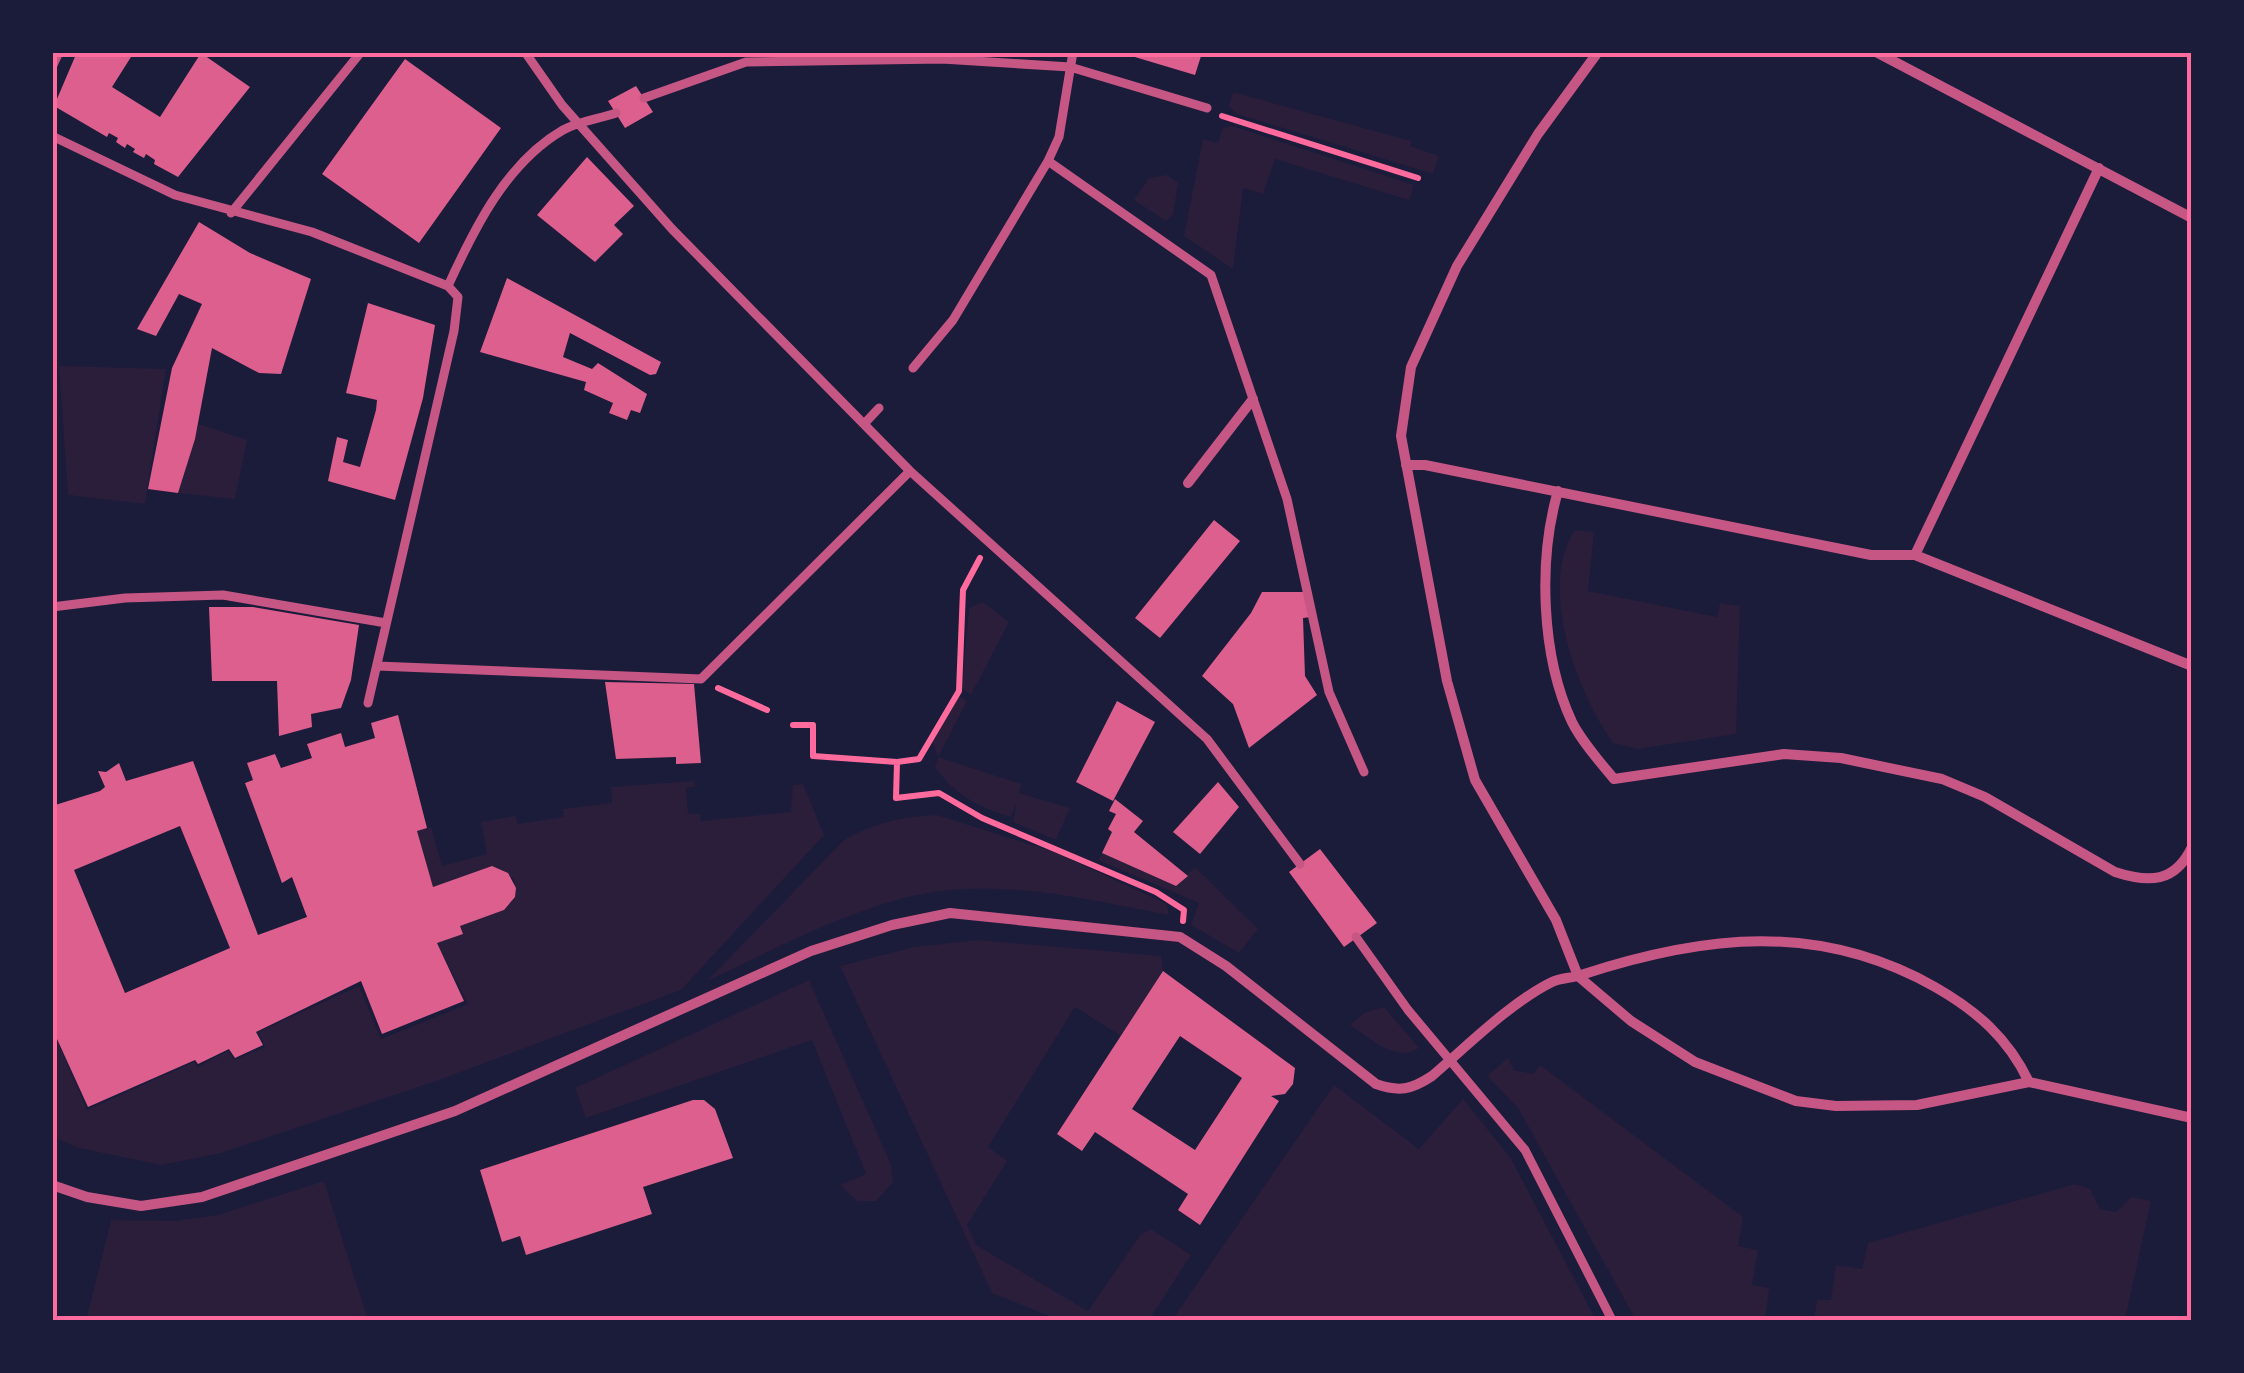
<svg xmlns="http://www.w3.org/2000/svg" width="2244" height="1373" viewBox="0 0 2244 1373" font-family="Manrope,sans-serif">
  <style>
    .green { fill: #2a1e3b }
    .building { fill: #dd5f8e; fill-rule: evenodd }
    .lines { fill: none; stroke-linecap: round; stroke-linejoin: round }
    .path { stroke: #ff6b9d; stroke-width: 6 }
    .pedestrian { stroke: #c65784; stroke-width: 9 }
    .minor { stroke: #c65784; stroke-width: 10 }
    .neatline { fill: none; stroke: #ff6b9d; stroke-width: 4 }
  </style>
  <rect width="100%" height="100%" fill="#1b1b3a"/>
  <path class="green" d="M 1233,92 L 1411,141 L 1410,146 L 1439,156 L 1433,174 L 1237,114 L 1229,106 Z
    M 1232,126 L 1414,185 L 1409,200 L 1275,159 L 1263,194 L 1243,188 L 1233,269 L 1184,236 L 1203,139 L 1218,143 L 1223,128 Z
    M 1167,175 L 1178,183 L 1173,215 L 1166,221 L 1134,200 L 1149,178 Z
    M 59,366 L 166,369 L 145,504 L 68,495 Z
    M 199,424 L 247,440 L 235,499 L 178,493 Z
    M 1575,530 L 1594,532 L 1588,591 L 1717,617 L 1720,603 L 1740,606 L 1736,734 L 1637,749 L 1613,743 C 1577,693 1537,586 1575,530 Z
    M 983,602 L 1009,622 L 971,695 L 962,688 L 969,608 Z
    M 958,695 L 967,701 L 938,757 L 1021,784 L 1019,793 L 1070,808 L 1056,840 L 1013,822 L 1017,801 L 1011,817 C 978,807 955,795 935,767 L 938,757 L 933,742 Z
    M 694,781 L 695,786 L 686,788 L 688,814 L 700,814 L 701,821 L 791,812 L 793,785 L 803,784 L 824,835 L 681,990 L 439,1080 L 221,1153 L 161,1165 L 79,1148 L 53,1137 L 52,1028 L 87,1110 L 194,1062 L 197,1067 L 228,1051 L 234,1060 L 265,1047 L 258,1032 L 359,986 L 381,1039 L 468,1004 L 437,943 L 462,934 L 460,926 L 504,910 L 515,898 L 514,879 L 492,866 L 433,887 L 417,831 L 431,827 L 442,866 L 487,854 L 481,822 L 515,816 L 518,824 L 564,817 L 563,809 L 612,803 L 611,787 Z
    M 937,815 L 1054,852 L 1167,904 L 1169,915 C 1083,899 992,875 904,898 C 836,916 771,951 707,981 L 843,841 C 873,822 903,817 937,815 Z
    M 1102,853 L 1176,886 L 1195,867 L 1258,929 L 1239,953 L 1191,925 L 1199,903 L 1098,860 Z
    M 978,940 L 1161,956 L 1163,971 L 1121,1036 L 1075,1007 L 988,1147 L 1007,1161 L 967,1225 L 976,1245 L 1088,1311 L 1141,1234 L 1151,1229 L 1191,1255 L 1149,1320 L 1059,1320 L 992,1293 L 840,966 L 914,947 Z
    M 809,980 L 891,1164 L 893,1182 L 876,1201 L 857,1201 L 840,1185 L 866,1174 L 812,1040 L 586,1118 L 575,1088 Z
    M 1384,1007 L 1419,1048 C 1395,1063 1370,1038 1350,1025 L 1364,1013 Z
    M 1508,1058 L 1514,1070 L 1533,1074 L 1540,1065 L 1743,1217 L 1738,1246 L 1758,1250 L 1752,1285 L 1769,1288 L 1765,1320 L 1636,1320 L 1518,1108 L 1487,1076 Z
    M 1334,1085 L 1419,1149 L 1463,1099 L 1510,1157 L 1596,1320 L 1172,1320 Z
    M 324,1181 L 368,1320 L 86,1320 L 111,1220 L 175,1221 L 218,1215 Z
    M 2075,1184 L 2090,1189 L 2100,1209 L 2116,1212 L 2131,1197 L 2151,1201 L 2125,1320 L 1814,1320 L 1817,1300 L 1831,1300 L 1836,1265 L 1862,1269 L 1868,1243 Z"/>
  <path class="building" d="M 77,52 L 124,52 L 131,57 L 112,87 L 160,117 L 201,53 L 250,87 L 178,177 L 154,164 L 155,160 L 146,154 L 144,158 L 133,152 L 135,149 L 127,144 L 125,148 L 116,142 L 118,138 L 109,133 L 107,137 L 54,106 Z
    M 1118,52 L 1199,52 L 1202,53 L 1195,75 Z
    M 405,59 L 501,128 L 419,243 L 322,174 Z
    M 636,86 L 653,112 L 625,128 L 608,101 Z
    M 587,157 L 634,206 L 614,225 L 623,234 L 595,262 L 537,215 Z
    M 199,222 L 250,253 L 311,279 L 281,374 L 259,373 L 212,348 L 195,439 L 178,493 L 148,489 L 172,368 L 202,304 L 179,294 L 156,336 L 137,329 Z
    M 507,278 L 661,362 L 656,374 L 650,375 L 570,333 L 563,357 L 592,369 L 598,363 L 647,394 L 640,413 L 631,410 L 627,420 L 609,413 L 613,403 L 584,390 L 586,382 L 480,352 Z
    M 368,303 L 435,325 L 423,398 L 395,500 L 328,481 L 337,437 L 348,440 L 343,462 L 360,467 L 376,410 L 377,400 L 346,393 Z
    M 1214,520 L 1240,541 L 1160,638 L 1135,618 Z
    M 1262,592 L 1306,592 L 1311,617 L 1303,618 L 1305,676 L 1317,695 L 1249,748 L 1233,704 L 1202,676 L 1251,613 Z
    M 209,607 L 253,607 L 359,625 L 351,680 L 341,708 L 311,714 L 312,727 L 279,736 L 277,681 L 212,681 Z
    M 605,682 L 694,684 L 701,763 L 676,764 L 676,757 L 616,759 Z
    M 1117,701 L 1155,722 L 1113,801 L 1076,782 Z
    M 398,715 L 427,828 L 417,831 L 433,887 L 492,866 L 508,873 L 516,888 L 515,897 L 504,910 L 460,926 L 463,934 L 437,943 L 464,1001 L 382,1034 L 361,981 L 256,1032 L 263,1045 L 235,1058 L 229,1049 L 198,1064 L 195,1060 L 88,1107 L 52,1028 L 52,806 L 100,791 L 105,787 L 98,771 L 106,772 L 119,763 L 126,781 L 193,761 L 258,935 L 307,917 L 292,877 L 282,883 L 245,783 L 253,780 L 247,763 L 275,754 L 281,768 L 312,758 L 307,744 L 341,733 L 345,747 L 375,738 L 371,723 ZM 180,826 L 230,948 L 125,993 L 74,870 Z
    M 1218,782 L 1239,807 L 1200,854 L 1173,832 Z
    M 1115,799 L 1143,821 L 1134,832 L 1188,876 L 1176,886 L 1102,853 L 1112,832 L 1108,829 L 1116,814 L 1109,811 Z
    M 1320,849 L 1377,923 L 1344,947 L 1289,872 Z
    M 1163,971 L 1295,1068 L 1293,1084 L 1285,1094 L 1271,1096 L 1279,1101 L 1200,1225 L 1178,1210 L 1188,1194 L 1095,1132 L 1082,1151 L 1057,1134 ZM 1180,1036 L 1242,1078 L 1195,1150 L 1132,1109 Z
    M 693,1100 L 704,1100 L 715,1109 L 733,1158 L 643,1187 L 652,1214 L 526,1255 L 520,1236 L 502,1242 L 480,1170 Z"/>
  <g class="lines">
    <path class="path" d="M 1222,116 L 1418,178
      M 718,688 L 767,710
      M 793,725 L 813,725 L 813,756 L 897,762 L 919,759 L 959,691 L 963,590 L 980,558
      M 897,762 L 896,798 L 939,793 L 982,818 L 1156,892 L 1184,910 L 1183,921"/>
    <path class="pedestrian" d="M 525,52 L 562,105 L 672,229 L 910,471 L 1207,739 L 1300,864
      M 52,67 L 59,52
      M 644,98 L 746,62 L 942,59 L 1070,67 L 1207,108
      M 52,136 L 175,195 L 312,232 L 448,286 L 458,297 L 454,331 L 368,703
      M 1048,161 L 1211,275 L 1287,499 L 1329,692 L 1364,772
      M 231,213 L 361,52
      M 448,286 C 474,229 506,163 563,130 C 579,121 599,119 616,113
      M 913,368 L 953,320 L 1048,161 L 1059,137 L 1073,52
      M 864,424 L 879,408
      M 52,607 L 125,598 L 223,595 L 386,623
      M 377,666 L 701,679 L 910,471
      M 1356,937 L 1408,1010 L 1525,1150 L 1612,1320"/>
    <path class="minor" d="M 1598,52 L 1538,134 L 1457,266 L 1411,367 L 1401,436 L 1447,681 L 1475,780 L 1556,920 L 1578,976 L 1631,1021 L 1695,1062 L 1796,1101 L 1836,1106 L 1917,1105 L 2029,1082 L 2192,1118
      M 1876,52 L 2192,218
      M 1406,465 L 1425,465 L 1871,555 L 1915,555 L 2192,666
      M 1188,483 L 1253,399
      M 1558,491 C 1538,560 1541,656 1572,722 C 1582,742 1600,762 1614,779 L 1784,754 L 1841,758 L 1942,779 L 1985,797 L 2115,872 C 2149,883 2175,883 2192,847
      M 1915,555 L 2099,168
      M 52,1185 L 87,1197 L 141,1206 L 202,1197 L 455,1111 L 811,951 L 892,925 L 950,913 L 1180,937 L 1226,966 L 1376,1084 C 1399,1092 1411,1090 1432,1076 C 1466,1047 1511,1002 1552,982 C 1560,978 1572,978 1581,975 C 1703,935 1818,921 1935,987 C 1977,1011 2008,1038 2029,1082"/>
  </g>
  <rect width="2244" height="1373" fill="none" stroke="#1b1b3a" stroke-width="110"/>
  <rect x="55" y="55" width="2134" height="1263" class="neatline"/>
</svg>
